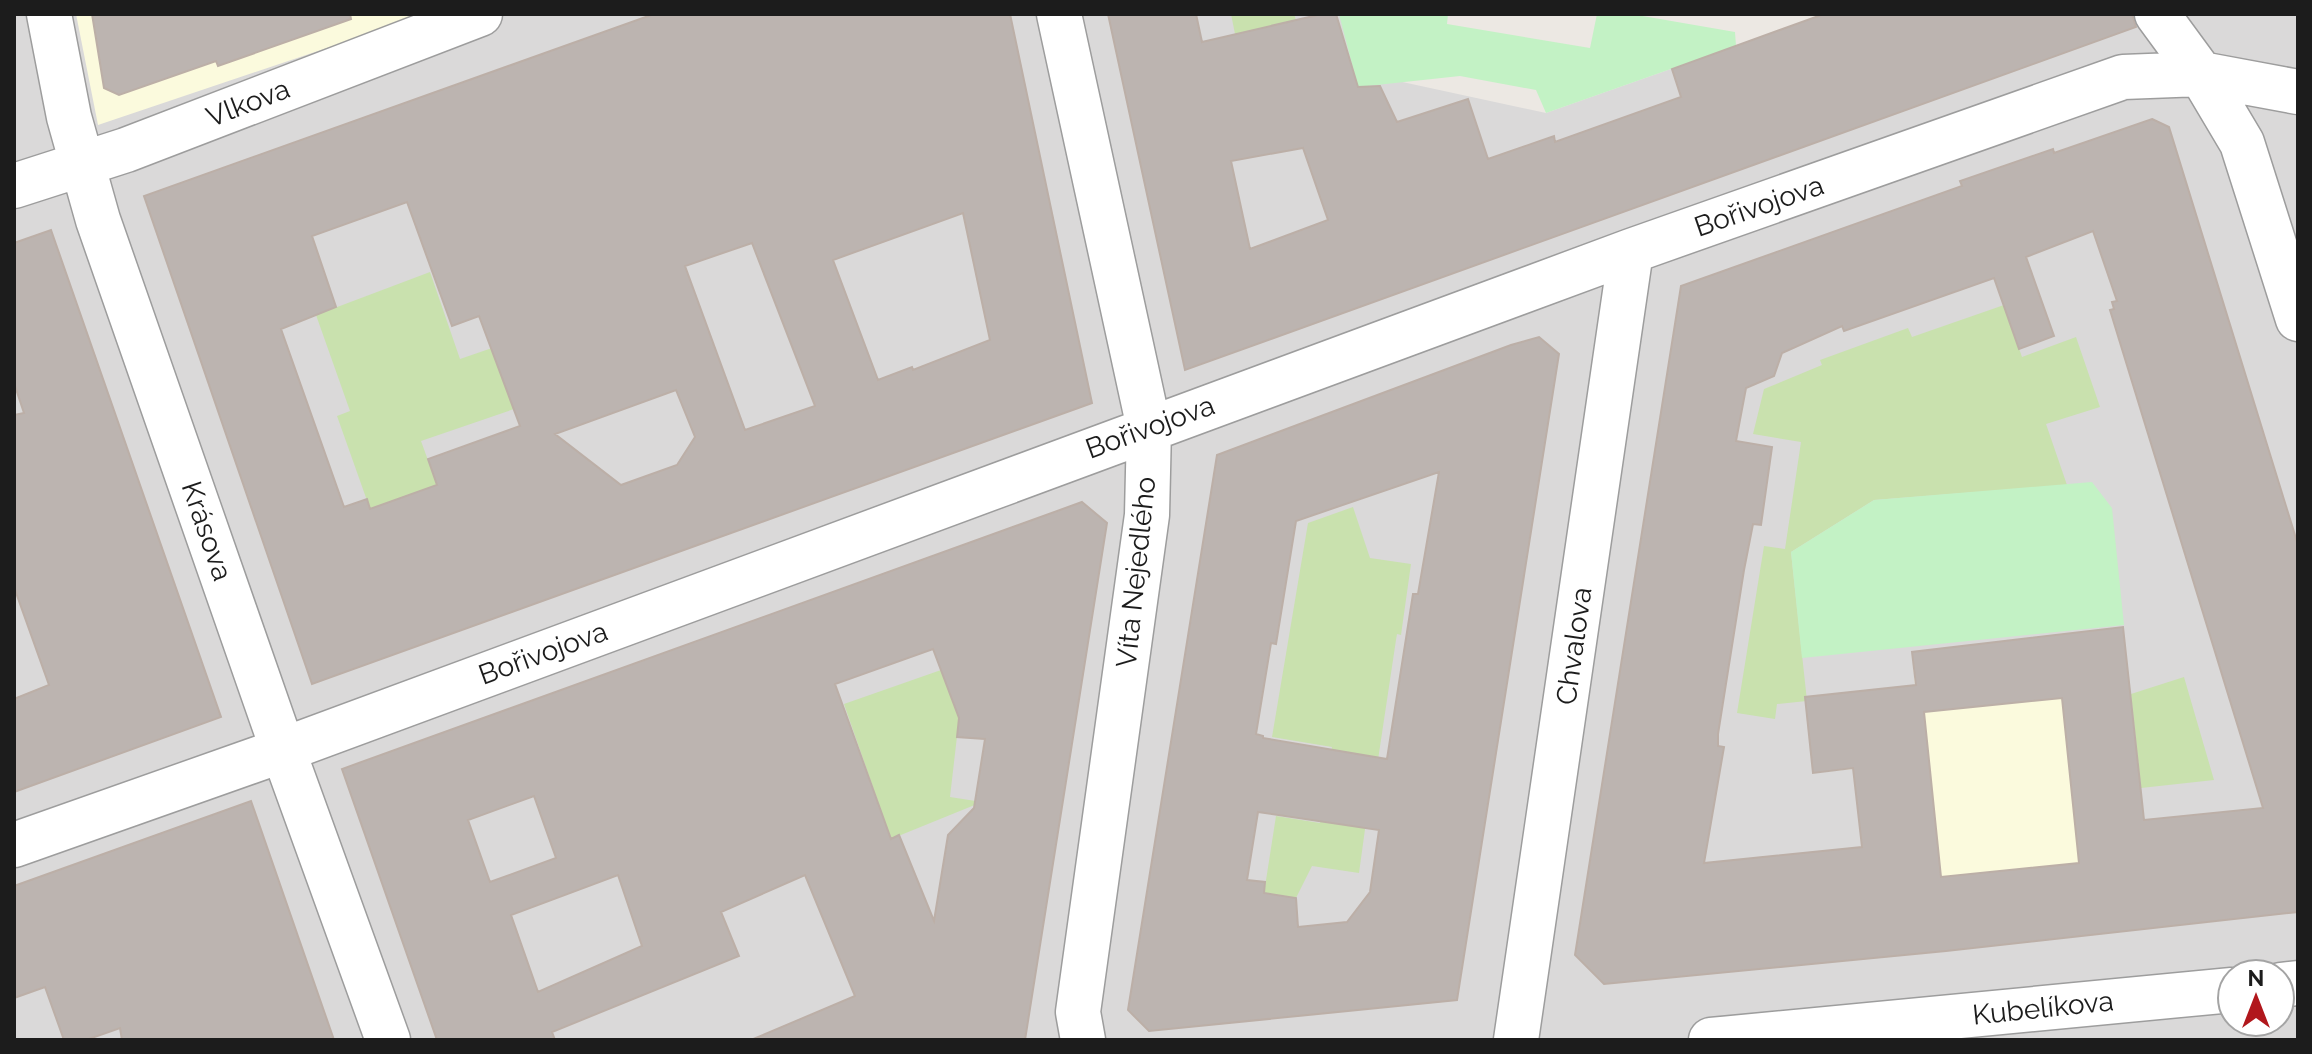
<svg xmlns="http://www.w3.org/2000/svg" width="2312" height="1054" viewBox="0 0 2312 1054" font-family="Raleway,sans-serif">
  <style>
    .residential { fill: #dad9d9; fill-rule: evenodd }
    .education { fill: #fbfadd }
    .grass { fill: #c9e1ae }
    .park { fill: #c3f2c5 }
    .building { fill: #bcb4b0; stroke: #bcafa7; stroke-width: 2; fill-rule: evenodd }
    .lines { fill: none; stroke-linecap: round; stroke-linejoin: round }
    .minor-casing { stroke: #9d9d9d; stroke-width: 47 }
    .minor { stroke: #fff; stroke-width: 44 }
    .labels { text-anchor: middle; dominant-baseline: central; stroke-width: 6; stroke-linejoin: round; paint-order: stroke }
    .street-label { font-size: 28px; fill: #1c1c1c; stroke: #fff }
  </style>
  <rect width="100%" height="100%" fill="#ece8e3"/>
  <path class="residential" d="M 14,14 L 1348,14 L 1370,75 L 1546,113 L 1736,46 L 1846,14 L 2298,14 L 2298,1040 L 14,1040 ZM 2232,974 L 2280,974 L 2280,1022 L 2232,1022 Z"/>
  <path class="education" d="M 76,14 L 428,14 L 98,125 Z
    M 2123,627 L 2154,926 L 1836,962 L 1834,960 L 1864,867 L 1853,769 L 1813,773 L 1805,697 L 1915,685 L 1912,652 Z"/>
  <path class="grass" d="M 1231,14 L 1294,14 L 1296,20 L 1235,34 Z
    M 430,272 L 460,359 L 492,348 L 514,409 L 421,441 L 437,485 L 370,509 L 337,416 L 350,411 L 316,315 Z
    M 2004,305 L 2022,357 L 2076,337 L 2100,407 L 2046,424 L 2067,485 L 1874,500 L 1791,552 L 1807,701 L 1777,704 L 1775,719 L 1737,713 L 1764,546 L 1785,549 L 1801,442 L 1753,434 L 1764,389 L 1822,365 L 1820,360 L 1908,328 L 1912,337 Z
    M 1353,507 L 1370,558 L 1411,564 L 1401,635 L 1397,634 L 1396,640 L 1373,793 L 1370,793 L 1359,873 L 1312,866 L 1296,898 L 1264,893 L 1276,816 L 1320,823 L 1332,747 L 1272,737 L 1308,523 Z
    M 941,670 L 959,719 L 950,797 L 982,802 L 891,839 L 844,704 Z
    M 2184,677 L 2214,780 L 2141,788 L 2131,694 Z"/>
  <path class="park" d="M 1339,14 L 1448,14 L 1447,24 L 1590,48 L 1597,14 L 1631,14 L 1735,32 L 1736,46 L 1546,113 L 1536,90 L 1460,76 L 1358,87 Z
    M 2092,482 L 2112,508 L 2124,625 L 1802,658 L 1791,552 L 1874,500 Z"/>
  <path class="building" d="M 92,14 L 350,14 L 351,19 L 218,66 L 216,61 L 119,95 L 104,88 Z
    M 654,14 L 1010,14 L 1092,403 L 312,684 L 144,196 ZM 407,202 L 452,326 L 479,316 L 520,426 L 428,459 L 437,485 L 370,509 L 367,499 L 344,507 L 281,329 L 336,307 L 312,236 ZM 963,213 L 990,340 L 913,370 L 912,367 L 878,380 L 833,260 ZM 752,243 L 815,406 L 745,430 L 685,266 ZM 676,390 L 695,437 L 677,465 L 621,485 L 555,434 Z
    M 1108,14 L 1196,14 L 1202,42 L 1322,14 L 1336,14 L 1358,87 L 1380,86 L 1397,122 L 1468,99 L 1488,159 L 1554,136 L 1555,142 L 1681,97 L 1672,69 L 1824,14 L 2132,14 L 2136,27 L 1185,370 ZM 1303,148 L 1328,220 L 1250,249 L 1231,161 Z
    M 2152,119 L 2169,127 L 2298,545 L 2298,912 L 1946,951 L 1604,984 L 1575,955 L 1681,286 L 1962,186 L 1960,181 L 2053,149 L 2054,153 ZM 2093,231 L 2117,301 L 2112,302 L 2114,309 L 2110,310 L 2263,808 L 2144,820 L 2123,627 L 1912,652 L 1916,685 L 1805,697 L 1813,773 L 1853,768 L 1862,847 L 1704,863 L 1724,747 L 1718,746 L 1718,734 L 1744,570 L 1753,524 L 1761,525 L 1772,447 L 1736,441 L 1746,388 L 1774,376 L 1782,353 L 1842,326 L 1844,331 L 1994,278 L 2019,349 L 2054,336 L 2026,257 ZM 2062,698 L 2079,863 L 1941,877 L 1924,712 Z
    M 51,230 L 221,717 L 14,792 L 14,699 L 49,685 L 14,587 L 14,415 L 24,413 L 14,383 L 14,243 Z
    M 1539,337 L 1559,354 L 1457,1000 L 1149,1031 L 1128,1010 L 1217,455 L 1511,345 ZM 1439,472 L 1418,594 L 1413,594 L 1387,759 L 1263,738 L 1263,736 L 1256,734 L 1271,643 L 1276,644 L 1296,521 ZM 1258,812 L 1379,830 L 1370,892 L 1347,922 L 1298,927 L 1296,898 L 1264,893 L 1265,882 L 1247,880 Z
    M 1082,502 L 1107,523 L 1025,1040 L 751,1040 L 855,996 L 805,875 L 721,912 L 739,956 L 552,1032 L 555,1040 L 437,1040 L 342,769 ZM 933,649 L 959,718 L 957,737 L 985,739 L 974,808 L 948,835 L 934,921 L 899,835 L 891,839 L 835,684 ZM 534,796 L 556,858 L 490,882 L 468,820 ZM 618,875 L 642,946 L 538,992 L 511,915 Z
    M 251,801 L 334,1040 L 122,1040 L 120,1028 L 86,1040 L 64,1040 L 45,987 L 14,998 L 14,886 Z"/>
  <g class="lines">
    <defs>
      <path id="minor" d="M 49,14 L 69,117 L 98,220 L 283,750 L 388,1040
        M 1059,14 L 1149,428 L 1147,515 L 1078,1012 L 1083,1040
        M 2157,14 L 2201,74 L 2242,143 L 2298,319
        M 14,186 L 126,150 L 480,14
        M 14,845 L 283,750 L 1631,251 L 2123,77 L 2201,74 L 2298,92
        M 2280,985 L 2298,983
        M 1516,1040 L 1631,251
        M 1711,1040 L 2232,990"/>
    </defs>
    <use href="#minor" class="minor-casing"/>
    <use href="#minor" class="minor"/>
  </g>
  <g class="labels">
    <g class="street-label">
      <text transform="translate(248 103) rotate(-21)">Vlkova</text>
      <text transform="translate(1759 206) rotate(-19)">Bořivojova</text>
      <text transform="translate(1150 427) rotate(-20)">Bořivojova</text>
      <text transform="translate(207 531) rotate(71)">Krásova</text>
      <text transform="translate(1136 572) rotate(-84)">Víta Nejedlého</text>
      <text transform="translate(1574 646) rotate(-82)">Chvalova</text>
      <text transform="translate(543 653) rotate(-20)">Bořivojova</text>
      <text transform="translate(2043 1008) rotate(-6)">Kubelíkova</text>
    </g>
  </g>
  <rect width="2312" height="1054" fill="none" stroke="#1c1c1c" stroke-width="32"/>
  <g transform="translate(2256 998)"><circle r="38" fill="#ffffff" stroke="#a4a4a4" stroke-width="2"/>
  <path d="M0-6L14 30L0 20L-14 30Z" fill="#b1171c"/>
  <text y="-12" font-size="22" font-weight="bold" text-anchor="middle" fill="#1c1c1c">N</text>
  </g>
</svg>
